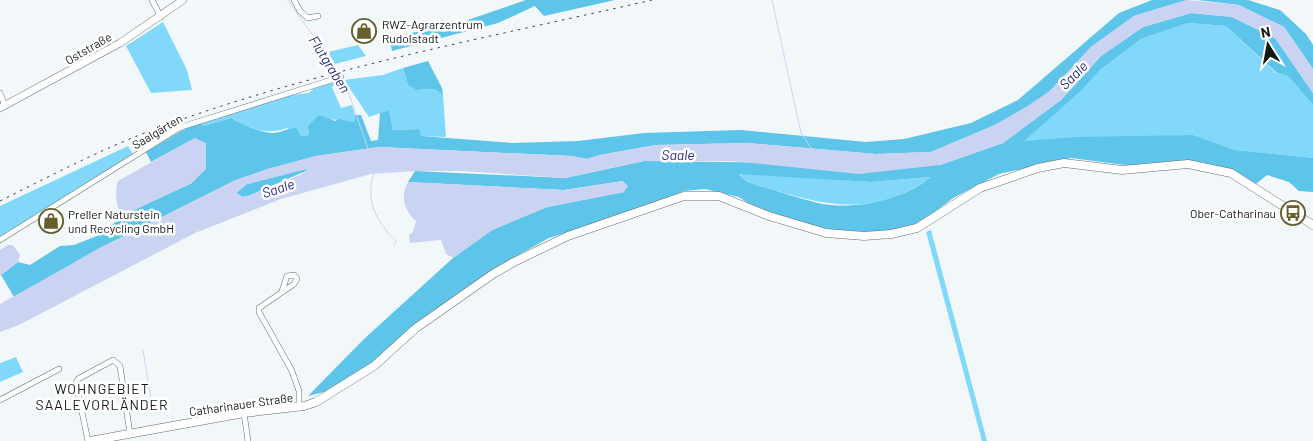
<svg xmlns="http://www.w3.org/2000/svg" width="1313" height="441" viewBox="0 0 1313 441" font-family="Barlow,sans-serif">
  <style>
    .green { fill: #82d8fa }
    .forest { fill: #5dc4ea; fill-rule: evenodd }
    .water { fill: #cbd3f2; fill-rule: evenodd }
    .lines { fill: none; stroke-linecap: round; stroke-linejoin: round }
    .stream { stroke: #cbd3f2; stroke-width: 1 }
    .minor-casing { stroke: #666c6e; stroke-width: 6 }
    .tertiary-casing { stroke: #666c6e; stroke-width: 8 }
    .secondary-casing { stroke: #666c6e; stroke-width: 9 }
    .minor { stroke: #fff; stroke-width: 5 }
    .tertiary { stroke: #fff; stroke-width: 7 }
    .secondary { stroke: #fff; stroke-width: 8 }
    .rail { stroke: #404344; stroke-width: 1; stroke-dasharray: 2.5 5; stroke-linecap: butt }
    .labels { text-anchor: middle; dominant-baseline: central; stroke-width: 5; stroke-linejoin: round; paint-order: stroke }
    .poi-label { font-size: 12px; fill: #151718; stroke: #fff; text-anchor: start }
    .street-label { font-size: 12px; fill: #151718; stroke: #fff }
    .water-label { font-size: 14px; font-style: italic; fill: #272a7f; stroke: #fff }
    .neighbourhood-label { font-size: 14px; letter-spacing: 1px; fill: #151718; stroke: #fff }
  </style>
  <rect width="100%" height="100%" fill="#f2f8fa"/>
  <path class="green" d="M 163,22 L 187,70 L 192,90 L 151,93 L 126,46 Z
    M 1188,23 L 1226,26 L 1276,73 L 1288,76 L 1313,105 L 1313,158 L 1235,150 L 1193,135 L 1023,141 L 1082,90 L 1100,70 L 1141,39 Z
    M 358,45 L 366,56 L 335,64 L 328,52 Z
    M 403,68 L 408,85 L 416,90 L 434,89 L 443,95 L 446,137 L 420,136 L 419,129 L 393,130 L 389,110 L 369,117 L 344,80 L 383,75 Z
    M 336,81 L 337,84 L 332,87 L 341,108 L 352,105 L 355,115 L 354,122 C 341,119 319,117 308,126 L 309,135 L 301,136 L 287,128 C 266,136 250,128 231,118 L 204,126 L 200,122 L 291,95 L 309,93 L 314,88 Z
    M 128,146 L 133,154 L 0,237 L 0,206 Z
    M 739,173 L 871,182 L 932,177 C 866,222 818,203 747,182 Z
    M 931,230 L 987,441 L 982,441 L 926,232 Z
    M 16,357 L 23,372 L 0,382 L 0,363 Z"/>
  <path class="forest" d="M 526,0 L 615,0 L 544,16 L 535,6 L 498,23 L 392,51 L 389,38 L 465,21 Z
    M 1152,0 L 1187,0 L 1134,16 L 1091,47 L 1050,91 L 1028,106 L 995,125 L 931,152 L 876,154 L 747,143 L 656,145 L 600,155 L 587,159 L 571,156 L 379,147 L 316,156 L 268,169 L 236,180 L 100,248 L 14,297 L 1,275 L 18,262 L 30,265 L 60,246 L 74,245 L 102,234 L 123,215 L 192,183 L 195,138 L 151,162 L 146,152 L 193,124 L 200,122 L 204,126 L 231,118 C 244,125 258,132 273,133 C 280,133 288,128 296,128 L 301,136 L 309,135 L 308,126 L 319,115 L 335,121 L 339,119 L 354,122 L 355,115 L 361,115 L 371,141 L 378,140 L 380,113 L 389,110 L 393,130 L 419,129 L 421,136 L 512,143 L 578,141 L 644,133 L 741,130 L 866,142 L 904,139 L 971,123 L 1018,100 L 1119,13 Z
    M 1197,0 L 1248,0 L 1280,10 L 1306,34 L 1313,45 L 1313,69 L 1284,27 L 1239,5 Z
    M 1191,13 L 1232,17 L 1275,38 L 1313,93 L 1313,105 L 1288,76 L 1277,73 L 1226,26 L 1188,23 L 1141,39 L 1100,70 L 1082,90 L 1024,141 L 1078,137 L 1193,135 L 1235,150 L 1313,158 L 1313,192 L 1299,191 L 1289,182 L 1267,175 L 1256,184 L 1226,169 L 1201,162 L 1177,161 L 1132,166 L 1071,158 L 999,174 L 953,198 L 920,223 L 891,230 L 864,232 L 828,230 L 755,208 L 739,197 L 705,189 L 684,191 L 640,209 L 549,238 L 493,269 L 416,325 L 376,364 L 336,389 L 308,396 L 364,339 L 453,258 L 492,230 L 547,207 L 624,192 L 623,181 L 564,190 L 408,182 L 415,171 L 565,178 L 644,161 L 940,165 L 1003,143 L 1061,100 L 1101,56 L 1143,27 ZM 739,174 L 871,182 L 931,177 C 903,200 854,211 818,203 C 794,197 771,189 747,182 Z
    M 428,61 L 442,88 L 443,95 L 434,89 L 416,90 L 408,85 L 403,68 Z
    M 306,169 L 308,170 L 248,196 L 243,197 L 236,193 L 247,184 Z"/>
  <path class="water" d="M 1187,0 L 1239,5 L 1284,27 L 1313,69 L 1313,93 L 1275,38 L 1232,17 L 1191,13 L 1143,27 L 1101,56 L 1061,100 L 1003,143 L 940,165 L 859,174 L 732,161 L 644,161 L 565,178 L 461,171 L 415,171 L 371,174 L 281,199 L 195,233 L 19,325 L 0,332 L 0,304 L 100,248 L 236,180 L 268,169 L 316,156 L 379,147 L 571,156 L 587,159 L 600,155 L 656,145 L 747,143 L 876,154 L 931,152 L 995,125 L 1028,106 L 1050,91 L 1091,47 L 1134,16 ZM 306,169 L 307,170 L 300,175 L 248,196 L 243,197 L 236,193 L 247,184 Z
    M 195,138 L 206,143 L 206,169 L 192,183 L 123,215 C 115,207 115,191 118,181 Z
    M 623,181 L 628,186 L 624,192 L 547,207 L 492,230 L 453,258 L 446,254 L 441,240 L 410,243 L 409,235 L 413,232 L 416,221 C 404,210 400,196 408,182 L 564,190 Z
    M 8,245 L 13,245 L 20,255 L 18,262 L 0,276 L 0,250 Z"/>
  <g class="lines">
    <path class="stream" d="M 288,0 C 304,26 326,48 338,76
      M 772,0 L 801,133 L 811,148
      M 340,80 L 346,85 L 368,149
      M 374,174 C 365,197 375,219 391,236
      M 393,238 L 396,241 L 394,246
      M 143,350 L 153,412"/>
    <defs>
      <path id="minor" d="M 152,0 L 161,17
        M 294,0 L 300,11 L 308,18 L 318,16
        M 0,93 L 5,106
        M 0,240 L 181,127 L 341,77
        M 282,291 L 287,276 L 294,275 L 297,279 L 294,284 L 259,308 L 259,312 L 292,371 L 299,391 L 299,407
        M 0,400 L 59,369
        M 244,413 L 248,441
        M 88,441 L 76,383 L 78,379 L 113,360 L 120,366 L 130,434"/>
      <path id="tertiary" d="M 0,108 L 120,43 L 183,0"/>
      <path id="secondary" d="M 90,441 L 244,413 L 304,406 L 316,402 L 374,366 L 416,328 L 493,274 L 514,262 L 568,236 L 684,196 L 719,196 L 769,216 L 826,233 L 864,236 L 891,234 L 917,228 L 980,188 L 1038,168 L 1064,163 L 1122,170 L 1188,164 L 1231,173 L 1313,225"/>
    </defs>
    <use href="#minor" class="minor-casing"/>
    <use href="#tertiary" class="tertiary-casing"/>
    <use href="#secondary" class="secondary-casing"/>
    <use href="#minor" class="minor"/>
    <use href="#tertiary" class="tertiary"/>
    <use href="#secondary" class="secondary"/>
    <path class="rail" d="M 0,201 C 52,175 103,148 158,128 C 317,69 487,38 652,0"/>
  </g>
  <defs>
    <symbol id="shop-ring" viewBox="-11 -11 22 22"><circle r="9.5" fill="#fff" stroke="#665e2b" stroke-width="1.5"/><path d="M-5-2.5h2.3a2.7 3.5 0 0 1 5.4 0H5L5.5 6h-11ZM-1.5-2.5h3a1.5 2.3 0 0 0-3 0Z" fill="#665e2b"/></symbol>
    <symbol id="bus-ring" viewBox="-11 -11 22 22"><circle r="9.5" fill="#fff" stroke="#665e2b" stroke-width="1.5"/><path d="M-5-6H5V4H4V6H2V4H-2V6H-4V4H-5ZM-3.5-4V0h7V-4ZM-3.5 1.2v1.5H-2V1.2ZM2 1.2v1.5H3.5V1.2Z" fill="#665e2b"/></symbol>
  </defs>
  <g fill-rule="evenodd">
    <use href="#shop-ring" x="350" y="17" width="28" height="28"/>
    <use href="#bus-ring" x="1279" y="199" width="28" height="28"/>
    <use href="#shop-ring" x="37" y="207" width="28" height="28"/>
  </g>
  <g class="labels">
    <g class="poi-label">
      <text x="382" y="24">RWZ-Agrarzentrum<tspan x="382" dy="14">Rudolstadt</tspan></text>
      <text x="1276" y="213" text-anchor="end">Ober-Catharinau</text>
      <text x="68" y="214">Preller Naturstein<tspan x="68" dy="14">und Recycling GmbH</tspan></text>
    </g>
    <g class="street-label">
      <text transform="translate(88 48) rotate(-30)">Oststraße</text>
      <text transform="translate(157 131) rotate(-31)">Saalgärten</text>
      <text transform="translate(241 404) rotate(-8)">Catharinauer Straße</text>
    </g>
    <g class="water-label">
      <text transform="translate(330 64) rotate(58)">Flutgraben</text>
      <text transform="translate(1073 75) rotate(-45)">Saale</text>
      <text x="678" y="154">Saale</text>
      <text transform="translate(278 188) rotate(-18)">Saale</text>
    </g>
    <g class="neighbourhood-label">
      <text x="102" y="388">WOHNGEBIET<tspan x="102" dy="16">SAALEVORLÄNDER</tspan></text>
    </g>
  </g>
  <g transform="translate(1268 45) rotate(349)" stroke="#ffffff" stroke-width="4" paint-order="stroke">
  <path d="M0-4L9 19L0 12L-9 19Z" fill="#151718"/>
  <text y="-8" font-size="14" font-weight="bold" text-anchor="middle" fill="#151718">N</text>
  </g>
</svg>
